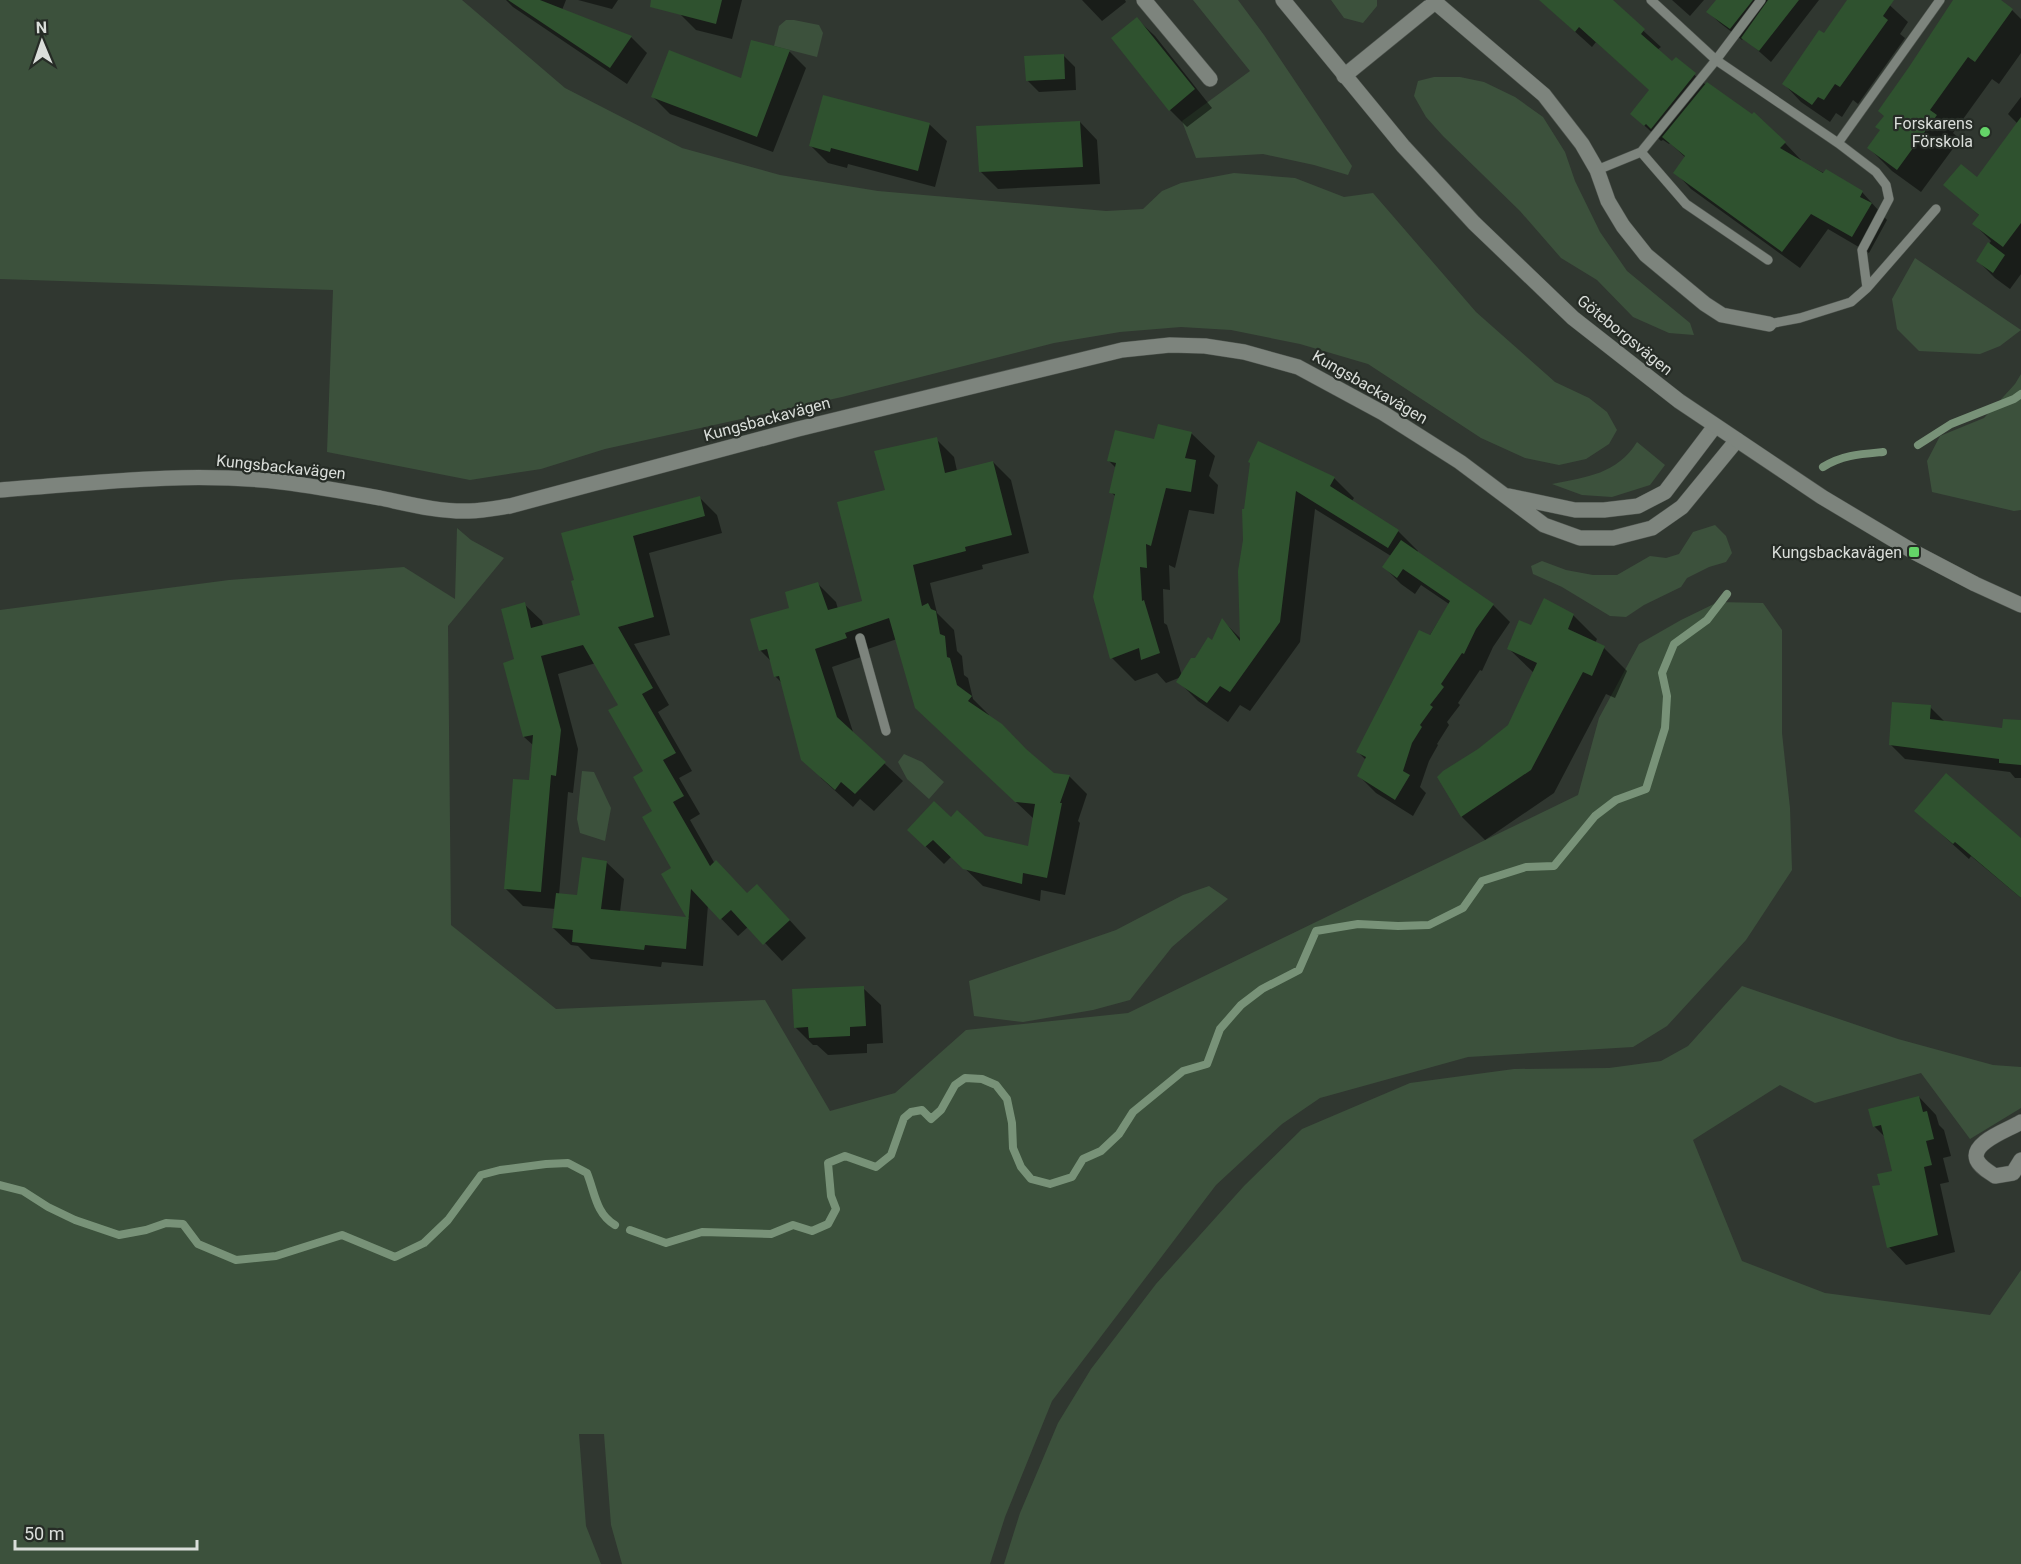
<svg xmlns="http://www.w3.org/2000/svg" width="2021" height="1564" viewBox="0 0 2021 1564" font-family="Roboto,sans-serif">
  <style>
    .green { fill: #3c513c }
    .shadow { fill: #0007; fill-rule: evenodd }
    .lines { fill: none; stroke-linecap: round; stroke-linejoin: round }
    .stream { stroke: #789278; stroke-width: 8 }
    .building { fill: #2f522f }
    .service-casing { stroke: #4e544e; stroke-width: 10 }
    .minor-casing { stroke: #4e544e; stroke-width: 16 }
    .tertiary-casing { stroke: #4e544e; stroke-width: 16 }
    .service { stroke: #7d847d; stroke-width: 9 }
    .minor { stroke: #7d847d; stroke-width: 15 }
    .tertiary { stroke: #7d847d; stroke-width: 15 }
    .poi-dot { fill: #64d468; stroke: #262c26; stroke-width: 2 }
    .labels { text-anchor: middle; dominant-baseline: central; stroke-width: 4.5; stroke-linejoin: round; paint-order: stroke }
    .poi-label { font-size: 16px; fill: #dadeda; stroke: #262c26; text-anchor: end }
    .street-label { font-size: 16px; fill: #dadeda; stroke: #262c26 }
  </style>
  <rect width="100%" height="100%" fill="#303730"/>
  <path class="green" d="M 0,0 L 462,0 L 565,88 L 682,148 L 780,175 L 878,191 L 1106,211 L 1143,209 L 1162,191 L 1181,183 L 1234,173 L 1295,178 L 1344,197 L 1373,193 L 1476,312 L 1555,382 L 1589,398 L 1607,412 L 1617,430 L 1609,444 L 1586,459 L 1559,465 L 1525,458 L 1481,438 L 1368,364 L 1300,344 L 1231,330 L 1181,327 L 1120,332 L 1054,343 L 842,397 L 605,449 L 541,469 L 470,480 L 327,452 L 333,290 L 0,279 Z
    M 1193,0 L 1238,0 L 1264,35 L 1352,166 L 1348,175 L 1314,165 L 1263,154 L 1196,158 L 1182,121 L 1250,71 Z
    M 1331,0 L 1377,0 L 1377,6 L 1363,23 L 1344,18 Z
    M 786,20 L 794,20 L 819,25 L 823,33 L 817,57 L 774,46 L 779,26 Z
    M 1434,77 L 1460,77 L 1484,82 L 1515,97 L 1543,117 L 1565,152 L 1575,181 L 1600,232 L 1627,271 L 1690,323 L 1694,335 L 1669,333 L 1633,317 L 1597,280 L 1561,258 L 1520,211 L 1443,136 L 1426,117 L 1414,96 L 1418,81 Z
    M 1915,258 L 2021,330 L 2000,346 L 1980,354 L 1919,351 L 1897,329 L 1892,299 Z
    M 2021,374 L 2021,510 L 2014,511 L 1932,492 L 1927,461 L 1940,436 L 1984,418 L 2015,384 Z
    M 1637,442 L 1665,465 L 1650,485 L 1612,497 L 1582,495 L 1552,484 C 1587,477 1617,474 1637,442 Z
    M 1715,525 L 1726,536 L 1732,553 L 1726,562 L 1709,567 L 1687,578 L 1681,587 L 1644,605 L 1626,617 L 1610,616 L 1562,587 L 1533,574 L 1531,566 L 1542,561 L 1566,570 L 1593,575 L 1617,575 L 1650,556 L 1666,558 L 1679,554 L 1693,532 Z
    M 457,528 L 471,540 L 504,558 L 448,626 L 451,925 L 556,1009 L 765,1000 L 830,1111 L 895,1093 L 966,1030 L 1128,1013 L 1578,795 L 1599,718 L 1639,644 L 1681,620 L 1718,602 L 1763,603 L 1782,630 L 1782,733 L 1790,808 L 1792,870 L 1746,940 L 1667,1026 L 1633,1047 L 1468,1057 L 1320,1098 L 1282,1124 L 1216,1185 L 1052,1401 L 1005,1517 L 990,1564 L 622,1564 L 611,1525 L 604,1434 L 579,1434 L 586,1526 L 601,1564 L 0,1564 L 0,610 L 229,580 L 404,567 L 455,599 Z
    M 904,754 L 922,762 L 944,782 L 929,799 L 907,779 L 898,762 Z
    M 582,771 L 594,772 L 611,808 L 605,841 L 580,833 L 577,819 Z
    M 1209,886 L 1228,899 L 1172,947 L 1130,1000 L 1093,1010 L 1023,1022 L 974,1016 L 969,981 L 1116,930 L 1183,895 Z
    M 1742,986 L 1898,1039 L 1993,1065 L 2021,1067 L 2021,1108 L 1970,1139 L 1921,1073 L 1815,1103 L 1780,1085 L 1693,1140 L 1742,1261 L 1825,1293 L 1990,1315 L 2021,1270 L 2021,1564 L 1004,1564 L 1020,1513 L 1058,1423 L 1091,1369 L 1156,1284 L 1244,1186 L 1302,1129 L 1410,1083 L 1514,1069 L 1609,1068 L 1661,1061 L 1688,1046 Z"/>
  <path class="shadow" d="M 506,0 L 566,0 L 562,10 L 631,37 L 647,53 L 627,84 L 513,7 Z
    M 578,0 L 618,0 L 612,9 Z
    M 683,0 L 742,0 L 732,39 L 696,30 L 680,14 Z
    M 1082,0 L 1125,0 L 1126,2 L 1102,21 Z
    M 1540,0 L 1610,0 L 1661,47 L 1657,50 L 1672,63 L 1676,59 L 1706,85 L 1785,143 L 1801,160 L 1800,161 L 1862,192 L 1887,220 L 1869,253 L 1828,229 L 1800,268 L 1691,189 L 1675,172 L 1686,158 L 1670,143 L 1669,144 L 1663,140 L 1661,141 L 1632,114 L 1651,91 L 1596,42 L 1592,47 Z
    M 1672,0 L 1704,0 L 1690,16 Z
    M 1718,0 L 1819,0 L 1771,62 L 1744,38 L 1742,40 L 1720,23 L 1708,12 Z
    M 1849,0 L 1884,0 L 1908,22 L 1900,34 L 1905,38 L 1858,104 L 1853,100 L 1842,117 L 1836,113 L 1830,122 L 1801,102 L 1784,84 L 1825,35 Z
    M 1964,0 L 1999,0 L 2012,10 L 2021,19 L 2021,53 L 1999,84 L 1992,79 L 1953,133 L 1960,139 L 1921,192 L 1892,171 L 1869,148 Z
    M 1137,19 L 1155,36 L 1212,108 L 1187,127 L 1170,110 Z
    M 752,42 L 790,52 L 806,68 L 773,152 L 670,114 L 653,97 L 742,80 Z
    M 1063,55 L 1075,67 L 1076,90 L 1039,92 L 1027,80 Z
    M 2021,97 L 2021,274 L 2010,289 L 1995,278 L 1978,261 L 1991,241 L 1974,224 L 1980,216 L 1945,185 L 1977,179 L 2018,124 L 2008,114 Z
    M 1080,122 L 1097,140 L 1100,184 L 998,189 L 980,171 Z
    M 929,124 L 947,141 L 935,187 L 848,164 L 847,168 L 828,163 L 811,146 Z
    M 1191,433 L 1215,456 L 1209,476 L 1218,485 L 1214,514 L 1189,510 L 1175,568 L 1169,565 L 1170,590 L 1163,589 L 1164,623 L 1167,625 L 1182,676 L 1213,642 L 1222,620 L 1242,640 L 1245,510 L 1252,464 L 1334,478 L 1354,498 L 1352,501 L 1398,531 L 1418,551 L 1417,553 L 1493,605 L 1510,622 L 1493,647 L 1482,671 L 1480,670 L 1458,703 L 1460,705 L 1447,722 L 1449,725 L 1437,744 L 1438,745 L 1429,761 L 1420,787 L 1426,793 L 1413,816 L 1376,793 L 1358,775 L 1366,760 L 1358,752 L 1449,604 L 1421,585 L 1415,594 L 1401,584 L 1384,567 L 1391,556 L 1315,509 L 1300,642 L 1250,711 L 1240,705 L 1228,722 L 1198,701 L 1178,681 L 1181,677 L 1166,683 L 1157,673 L 1135,681 L 1112,658 L 1116,497 L 1111,492 L 1116,468 L 1109,461 L 1155,441 Z
    M 936,439 L 954,457 L 957,471 L 993,462 L 1011,480 L 1029,553 L 982,565 L 983,569 L 930,583 L 937,613 L 954,630 L 957,651 L 962,656 L 964,675 L 968,678 L 973,699 L 989,715 L 988,717 L 1053,774 L 1069,776 L 1087,794 L 1078,821 L 1080,823 L 1065,895 L 1041,890 L 1040,901 L 983,886 L 952,856 L 944,864 L 909,830 L 951,819 L 984,837 L 1029,847 L 1034,819 L 935,726 L 897,639 L 862,651 L 864,656 L 832,667 L 854,735 L 903,781 L 874,811 L 860,799 L 853,807 L 821,778 L 782,683 L 775,676 L 771,661 L 760,650 L 791,609 L 818,584 L 836,602 L 838,609 L 864,602 L 886,491 Z
    M 699,497 L 717,515 L 722,533 L 649,553 L 670,635 L 634,644 L 669,705 L 658,712 L 692,771 L 679,778 L 700,814 L 690,820 L 715,864 L 747,895 L 774,903 L 806,938 L 782,961 L 749,926 L 738,936 L 708,905 L 703,966 L 662,962 L 661,967 L 591,959 L 578,946 L 571,945 L 553,928 L 556,909 L 523,906 L 505,888 L 530,781 L 534,746 L 524,737 L 516,660 L 524,604 L 542,621 L 543,626 L 581,616 L 576,581 L 563,534 ZM 596,663 L 620,705 L 645,772 L 654,812 L 673,869 L 663,875 L 689,919 L 620,912 L 624,879 L 606,862 L 579,897 L 559,895 L 568,792 L 573,793 L 578,749 L 558,674 Z
    M 1573,615 L 1597,639 L 1595,643 L 1604,648 L 1627,671 L 1615,698 L 1606,694 L 1554,793 L 1485,840 L 1462,817 L 1439,778 L 1479,750 L 1509,726 L 1534,673 L 1509,649 L 1532,627 Z
    M 1930,707 L 1945,722 L 2003,730 L 2021,722 L 2021,778 L 2015,778 L 2010,772 L 1905,759 L 1890,744 Z
    M 1916,811 L 2021,840 L 2021,898 L 1971,856 L 1969,859 Z
    M 863,988 L 881,1005 L 883,1043 L 867,1044 L 867,1053 L 828,1055 L 817,1045 L 813,1045 L 795,1027 Z
    M 1919,1097 L 1936,1115 L 1939,1125 L 1944,1130 L 1951,1156 L 1943,1158 L 1949,1182 L 1940,1184 L 1955,1252 L 1906,1265 L 1889,1247 L 1882,1186 L 1894,1172 L 1885,1137 L 1874,1126 Z"/>
  <g class="lines">
    <path class="stream" d="M 1918,445 L 1951,424 L 2014,399 L 2021,394
      M 1823,467 C 1842,455 1861,454 1883,452
      M 0,1185 L 23,1191 L 48,1207 L 75,1220 L 119,1235 L 146,1230 L 166,1223 L 183,1224 L 198,1244 L 236,1260 L 276,1256 L 342,1235 L 395,1257 L 424,1243 L 448,1220 L 481,1175 L 500,1170 L 546,1164 L 568,1163 L 587,1173 C 595,1193 596,1214 615,1225
      M 630,1230 L 666,1243 L 702,1232 L 771,1234 L 793,1225 L 812,1231 L 828,1224 L 836,1209 L 831,1196 L 828,1163 L 845,1156 L 876,1167 L 891,1155 L 904,1118 L 911,1112 L 922,1110 L 931,1119 L 941,1110 L 955,1085 L 965,1078 L 982,1079 L 996,1085 L 1007,1099 L 1012,1123 L 1013,1148 L 1021,1167 L 1031,1179 L 1050,1184 L 1072,1177 L 1083,1159 L 1101,1151 L 1119,1134 L 1133,1112 L 1183,1071 L 1207,1064 L 1220,1029 L 1241,1005 L 1262,989 L 1299,970 L 1316,931 L 1358,924 L 1398,926 L 1429,925 L 1463,908 L 1482,881 L 1526,867 L 1554,866 L 1595,816 L 1616,800 L 1646,789 L 1665,728 L 1667,696 L 1662,673 L 1674,644 L 1707,620 L 1727,594"/>
  </g>
  <path class="building" d="M 508,0 L 540,0 L 632,36 L 610,68 Z
    M 651,0 L 722,0 L 716,24 L 650,7 Z
    M 1539,0 L 1613,0 L 1645,29 L 1641,34 L 1672,61 L 1676,57 L 1696,73 L 1651,129 L 1646,124 L 1644,126 L 1630,114 L 1649,90 L 1579,27 L 1575,32 Z
    M 1716,0 L 1753,0 L 1730,29 L 1706,12 Z
    M 1768,0 L 1799,0 L 1759,51 L 1741,38 Z
    M 1847,0 L 1894,0 L 1883,16 L 1888,20 L 1840,87 L 1835,84 L 1824,100 L 1818,97 L 1812,105 L 1782,84 L 1819,30 L 1824,33 Z
    M 1953,0 L 2001,0 L 2013,9 L 1975,62 L 1968,57 L 1930,110 L 1937,115 L 1897,170 L 1867,148 L 1880,130 L 1875,127 L 1884,116 L 1878,111 L 1909,67 Z
    M 1137,17 L 1195,89 L 1169,111 L 1111,38 Z
    M 751,40 L 790,50 L 757,137 L 651,97 L 669,50 L 741,78 Z
    M 1064,54 L 1065,79 L 1026,81 L 1024,56 Z
    M 1707,82 L 1752,114 L 1754,112 L 1786,142 L 1780,148 L 1823,173 L 1826,169 L 1863,191 L 1860,197 L 1872,203 L 1852,237 L 1811,214 L 1782,252 L 1673,173 L 1685,156 L 1662,137 Z
    M 823,95 L 930,123 L 918,171 L 831,148 L 830,152 L 809,146 Z
    M 2021,117 L 2021,223 L 2003,247 L 1972,224 L 1979,215 L 1943,185 L 1961,164 L 1977,177 Z
    M 1080,121 L 1083,167 L 979,172 L 976,126 Z
    M 1988,242 L 2005,255 L 1993,273 L 1976,261 Z
    M 1158,424 L 1192,432 L 1185,458 L 1196,460 L 1191,492 L 1166,488 L 1151,546 L 1146,544 L 1147,568 L 1140,567 L 1142,601 L 1144,600 L 1160,653 L 1141,660 L 1139,648 L 1110,659 L 1093,597 L 1115,494 L 1109,493 L 1116,463 L 1107,461 L 1115,430 L 1154,439 Z
    M 937,437 L 945,473 L 993,461 L 1012,535 L 965,547 L 966,551 L 913,565 L 922,606 L 928,603 L 931,609 L 936,611 L 940,634 L 945,636 L 947,657 L 950,658 L 957,685 L 972,696 L 968,701 L 1002,724 L 1026,749 L 1054,773 L 1070,775 L 1060,803 L 1062,803 L 1047,878 L 1023,873 L 1022,884 L 963,869 L 933,840 L 925,847 L 907,830 L 934,801 L 951,817 L 957,810 L 985,836 L 1028,846 L 1035,804 L 1015,802 L 915,708 L 889,618 L 845,633 L 847,638 L 815,649 L 837,717 L 886,762 L 855,794 L 841,782 L 835,790 L 801,760 L 779,676 L 774,677 L 767,649 L 759,651 L 750,619 L 789,608 L 785,592 L 818,582 L 828,610 L 862,601 L 837,502 L 885,490 L 874,451 Z
    M 1258,441 L 1335,477 L 1330,486 L 1399,530 L 1388,548 L 1296,491 L 1280,622 L 1230,692 L 1220,686 L 1207,703 L 1176,682 L 1191,658 L 1195,658 L 1208,637 L 1212,640 L 1222,618 L 1240,641 L 1238,571 L 1243,540 L 1242,509 L 1244,509 L 1250,463 L 1248,462 Z
    M 700,496 L 705,516 L 633,536 L 654,617 L 618,627 L 653,688 L 642,694 L 676,753 L 663,760 L 684,796 L 673,802 L 710,866 L 716,860 L 747,893 L 757,884 L 790,920 L 763,945 L 731,910 L 720,920 L 691,889 L 686,949 L 645,945 L 644,950 L 572,942 L 573,930 L 552,928 L 556,893 L 577,895 L 582,857 L 607,861 L 601,909 L 686,917 L 661,874 L 671,868 L 642,817 L 652,811 L 633,777 L 643,771 L 608,710 L 618,705 L 583,645 L 541,656 L 561,730 L 556,776 L 551,775 L 541,892 L 504,889 L 513,779 L 529,780 L 533,735 L 523,737 L 503,663 L 514,659 L 501,609 L 525,602 L 531,628 L 580,615 L 571,581 L 574,580 L 561,533 Z
    M 1401,540 L 1494,604 L 1476,629 L 1464,654 L 1462,653 L 1441,684 L 1444,687 L 1430,705 L 1433,707 L 1420,725 L 1422,727 L 1412,743 L 1403,771 L 1410,775 L 1395,800 L 1357,776 L 1366,757 L 1356,752 L 1419,630 L 1430,635 L 1450,601 L 1403,569 L 1397,578 L 1382,567 Z
    M 1544,598 L 1574,614 L 1568,629 L 1605,646 L 1592,676 L 1583,672 L 1531,770 L 1461,817 L 1437,777 L 1443,771 L 1478,749 L 1508,725 L 1537,663 L 1507,649 L 1519,620 L 1531,625 Z
    M 1892,702 L 1931,705 L 1930,719 L 2002,728 L 2003,719 L 2021,720 L 2021,765 L 1999,763 L 1999,759 L 1889,745 Z
    M 1946,773 L 2021,838 L 2021,898 L 1955,842 L 1953,844 L 1914,811 Z
    M 864,986 L 866,1026 L 850,1027 L 850,1036 L 809,1038 L 808,1027 L 794,1028 L 792,989 Z
    M 1919,1096 L 1923,1112 L 1927,1111 L 1934,1139 L 1926,1141 L 1932,1165 L 1924,1167 L 1938,1235 L 1887,1248 L 1872,1186 L 1880,1185 L 1877,1174 L 1892,1171 L 1881,1125 L 1873,1127 L 1868,1109 Z"/>
  <g class="lines">
    <defs>
      <path id="service" d="M 1651,0 L 1716,60 L 1838,143 L 1876,172 L 1886,185 L 1889,199 L 1862,250 L 1867,288 L 1851,302 L 1800,318 L 1769,324
        M 1838,143 L 1940,0
        M 1641,152 L 1686,204 L 1768,260
        M 1597,170 L 1641,152 L 1716,60 L 1761,0
        M 1867,288 L 1936,209
        M 860,638 L 886,731"/>
      <path id="minor" d="M 1144,0 L 1210,79
        M 1435,2 L 1544,95 L 1582,144 L 1597,170 L 1608,201 L 1623,226 L 1646,255 L 1705,304 L 1722,315 L 1769,324
        M 1344,76 L 1435,2 L 1433,0
        M 0,490 C 93,483 188,471 281,482 C 314,486 347,492 380,498 C 409,504 439,512 469,511 C 483,511 497,508 510,506 L 798,429 L 1122,350 L 1170,345 L 1205,346 L 1244,352 L 1298,367 L 1383,413 L 1460,462 L 1544,525 L 1580,538 L 1613,538 L 1652,528 L 1682,507 L 1737,440
        M 1509,496 L 1575,510 L 1604,510 L 1638,506 L 1665,492 L 1715,426
        M 2021,1122 C 2009,1130 1970,1142 1977,1160 C 1980,1167 1989,1172 1995,1176 L 2013,1173 L 2021,1160"/>
      <path id="tertiary" d="M 1283,0 L 1403,146 L 1474,223 L 1573,318 L 1679,401 L 1822,497 L 1914,552 L 1975,584 L 2021,605"/>
    </defs>
    <use href="#service" class="service-casing"/>
    <use href="#minor" class="minor-casing"/>
    <use href="#tertiary" class="tertiary-casing"/>
    <use href="#service" class="service"/>
    <use href="#minor" class="minor"/>
    <use href="#tertiary" class="tertiary"/>
  </g>
  <g class="poi-dot">
    <circle cx="1985" cy="132" r="6"/>
    <rect x="1908" y="546" width="12" height="12" rx="3"/>
  </g>
  <g class="labels">
    <g class="poi-label">
      <text x="1973" y="123">Forskarens<tspan x="1973" dy="18">Förskola</tspan></text>
      <text x="1902" y="552">Kungsbackavägen</text>
    </g>
    <g class="street-label">
      <text transform="translate(1625 335) rotate(39)">Göteborgsvägen</text>
      <text transform="translate(1370 387) rotate(30)">Kungsbackavägen</text>
      <text transform="translate(767 419) rotate(-15)">Kungsbackavägen</text>
      <text transform="translate(281 467) rotate(6)">Kungsbackavägen</text>
    </g>
  </g>
  <g transform="translate(42 42) rotate(358)" stroke="#262c26" stroke-width="4.5" paint-order="stroke">
  <path d="M0-4.5L10 22L0 15L-10 22Z" fill="#dadeda"/>
  <text y="-9" font-size="16" font-weight="bold" text-anchor="middle" fill="#dadeda">N</text>
  </g>
  <path d="M15 1540v9h182v-9" fill="none" stroke="#dadeda" stroke-width="3"/>
  <text x="24" y="1540" font-size="18" fill="#dadeda" stroke="#262c26" stroke-width="4.5" paint-order="stroke">50 m</text>
</svg>
